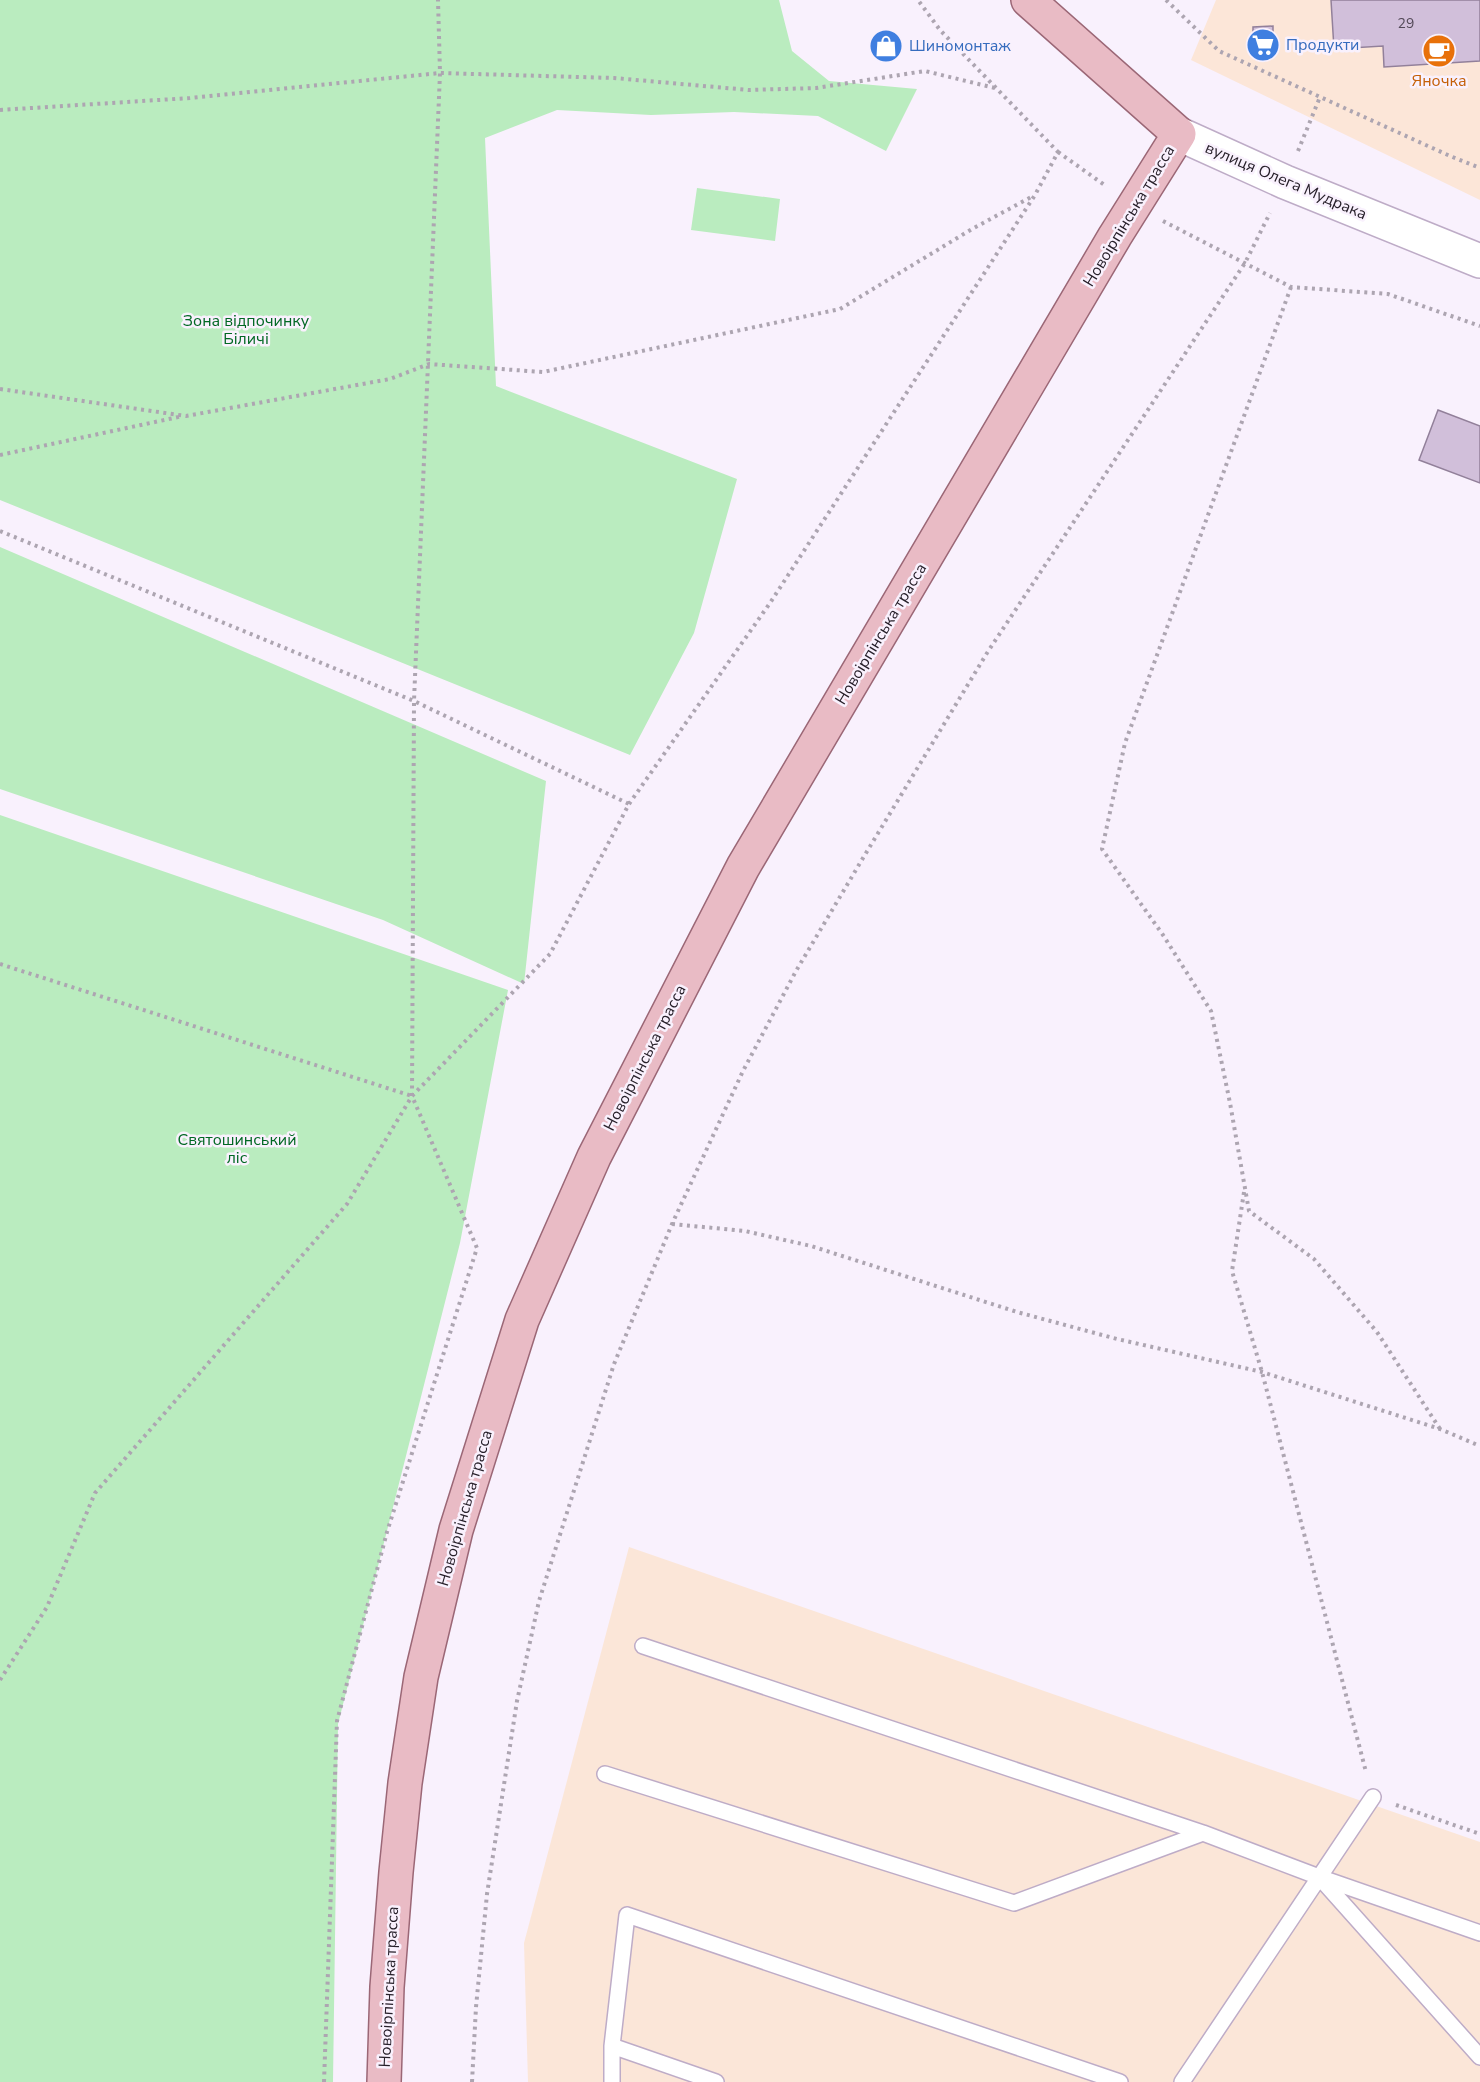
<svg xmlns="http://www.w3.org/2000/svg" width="1480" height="2082" viewBox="0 0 1480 2082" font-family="'Nunito Sans',sans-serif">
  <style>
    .commercial { fill: #fce6d8 }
    .industrial { fill: #fbe6d8 }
    .green { fill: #baecbf }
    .building { fill: #d1bfda; stroke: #92809a; stroke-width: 1.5 }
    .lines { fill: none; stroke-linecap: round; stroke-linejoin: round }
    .service-casing { stroke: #beacc7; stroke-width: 18 }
    .tertiary-casing { stroke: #beacc7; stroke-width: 36 }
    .primary-casing { stroke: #9b6776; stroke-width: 36 }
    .path { stroke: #ada5b1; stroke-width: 4; stroke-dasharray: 3 4.5; stroke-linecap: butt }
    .service { stroke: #fff; stroke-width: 15 }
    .tertiary { stroke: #fff; stroke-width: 33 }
    .primary { stroke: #e9bbc5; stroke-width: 33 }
    .labels { text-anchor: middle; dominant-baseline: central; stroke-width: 5; stroke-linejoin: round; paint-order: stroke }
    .number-label { font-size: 14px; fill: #524856 }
    .shop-label { font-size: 16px; fill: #366cbe; stroke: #f9f1fd; text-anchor: start }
    .food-label { font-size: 16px; fill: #c56008; stroke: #f9f1fd }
    .street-label { font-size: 16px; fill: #27202a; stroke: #f9f1fd }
    .park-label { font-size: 16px; fill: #006823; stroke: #f9f1fd }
  </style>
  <rect width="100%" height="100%" fill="#f9f1fd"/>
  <path class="commercial" d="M 1216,0 L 1480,0 L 1480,200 L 1191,60 Z"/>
  <path class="industrial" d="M 629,1547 L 1480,1842 L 1480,2082 L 528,2082 L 524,1943 Z"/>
  <path class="green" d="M 0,0 L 779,0 L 792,51 L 829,81 L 917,89 L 886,151 L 818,116 L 734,112 L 651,115 L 557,110 L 485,138 L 496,386 L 737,479 L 694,633 L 630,755 L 0,500 Z
    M 697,188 L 780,199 L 775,241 L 691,230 Z
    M 0,547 L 546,781 L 524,984 L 383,920 L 0,789 Z
    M 0,815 L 508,990 L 460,1243 L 338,1724 L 333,2082 L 0,2082 Z"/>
  <path class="building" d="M 1331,0 L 1480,0 L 1480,61 L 1384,67 L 1383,46 L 1334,49 Z
    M 1273,26 L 1273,52 L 1253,53 L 1253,27 Z
    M 1438,410 L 1480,426 L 1480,483 L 1419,460 Z"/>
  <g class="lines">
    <defs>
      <path id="service" d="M 643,1646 L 1203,1833 L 1319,1877 L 1480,1933
        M 605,1774 L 1014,1903 L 1203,1833
        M 1321,1879 L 1480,2057
        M 612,2046 L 716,2082
        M 612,2082 L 612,2046 L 627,1915 L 1120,2082
        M 1182,2082 L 1373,1797"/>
      <path id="tertiary" d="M 1179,134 L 1285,182 L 1480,261"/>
      <path id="primary" d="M 384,2082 L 387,1987 L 396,1872 L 405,1783 L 421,1677 L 456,1530 L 522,1320 L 594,1157 L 743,867 L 1115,236 L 1179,134 L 1028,0"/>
    </defs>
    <use href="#service" class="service-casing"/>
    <use href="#tertiary" class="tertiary-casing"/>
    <use href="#primary" class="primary-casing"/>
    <path class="path" d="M 1166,0 L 1219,51 L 1450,156 L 1480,168
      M 0,110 L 190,98 L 440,73 L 614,78 L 749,90 L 816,88 L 925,71 L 995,88
      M 1298,151 L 1320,97
      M 1058,152 L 1106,186
      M 1163,221 L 1291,287 L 1388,294 L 1480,326
      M 1291,287 L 1125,743 L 1102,849 L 1163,935 L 1211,1011 L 1230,1103 L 1249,1211 L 1314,1259 L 1377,1332 L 1440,1429
      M 0,389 L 186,416 L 390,379 L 429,364 L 543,372 L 840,309 L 972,229 L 1033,196
      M 0,455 L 183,416
      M 0,531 L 414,701 L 629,804
      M 0,964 L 412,1096
      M 1244,1192 L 1232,1271 L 1262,1372 L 1366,1772
      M 672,1224 L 745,1231 L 811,1246 L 1017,1312 L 1117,1339 L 1262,1372 L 1440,1429 L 1480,1446
      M 0,1680 L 47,1607 L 95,1493 L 347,1204 L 412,1096 L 550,954 L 629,804 L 770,603 L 1035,195 L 1058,152 L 940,30 L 918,0
      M 1396,1805 L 1480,1834
      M 324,2082 L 337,1721 L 387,1532 L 477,1248 L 412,1096 L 414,701 L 440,73 L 438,0
      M 472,2082 L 476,2007 L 487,1894 L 517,1701 L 539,1601 L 614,1364 L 672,1224 L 743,1071 L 796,971 L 863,858 L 987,653 L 1245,263 L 1270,213"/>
    <use href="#service" class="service"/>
    <use href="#tertiary" class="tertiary"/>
    <use href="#primary" class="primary"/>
  </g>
  <defs>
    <symbol id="supermarket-disc" viewBox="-11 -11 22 22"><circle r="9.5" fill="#3f7fe0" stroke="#f9f1fd"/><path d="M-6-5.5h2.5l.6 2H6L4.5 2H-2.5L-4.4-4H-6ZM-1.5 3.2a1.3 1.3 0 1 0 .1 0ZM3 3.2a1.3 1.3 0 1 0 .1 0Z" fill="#fff"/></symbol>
    <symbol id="shop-disc" viewBox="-11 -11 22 22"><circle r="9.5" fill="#3f7fe0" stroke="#f9f1fd"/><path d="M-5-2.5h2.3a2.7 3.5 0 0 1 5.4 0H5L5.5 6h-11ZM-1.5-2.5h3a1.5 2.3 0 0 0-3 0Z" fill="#fff"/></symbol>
    <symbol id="cafe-disc" viewBox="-11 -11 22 22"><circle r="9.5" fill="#e8710a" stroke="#f9f1fd"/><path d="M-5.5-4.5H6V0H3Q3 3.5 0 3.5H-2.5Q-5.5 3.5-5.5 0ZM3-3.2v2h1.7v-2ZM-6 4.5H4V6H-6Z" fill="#fff"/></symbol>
  </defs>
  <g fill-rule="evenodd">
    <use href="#supermarket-disc" x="1244" y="26" width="38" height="38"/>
    <use href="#shop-disc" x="867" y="27" width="38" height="38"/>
    <use href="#cafe-disc" x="1420" y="32" width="38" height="38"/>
  </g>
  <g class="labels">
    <g class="number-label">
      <text x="1406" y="23">29</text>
    </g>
    <g class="shop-label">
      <text x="1286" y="45">Продукти</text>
      <text x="909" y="46">Шиномонтаж</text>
    </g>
    <g class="food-label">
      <text x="1439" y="81">Яночка</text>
    </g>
    <g class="street-label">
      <text transform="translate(1286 181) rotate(23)">вулиця Олега Мудрака</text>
      <text transform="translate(1129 216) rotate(-59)">Новоірпінська трасса</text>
      <text transform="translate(881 634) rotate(-59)">Новоірпінська трасса</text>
      <text transform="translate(645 1058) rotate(-63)">Новоірпінська трасса</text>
      <text transform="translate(465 1508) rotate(-74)">Новоірпінська трасса</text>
      <text transform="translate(389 1987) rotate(-87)">Новоірпінська трасса</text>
    </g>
    <g class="park-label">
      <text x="246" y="321">Зона відпочинку<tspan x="246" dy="18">Біличі</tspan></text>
      <text x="237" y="1140">Святошинський<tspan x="237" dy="18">ліс</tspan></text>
    </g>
  </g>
</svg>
